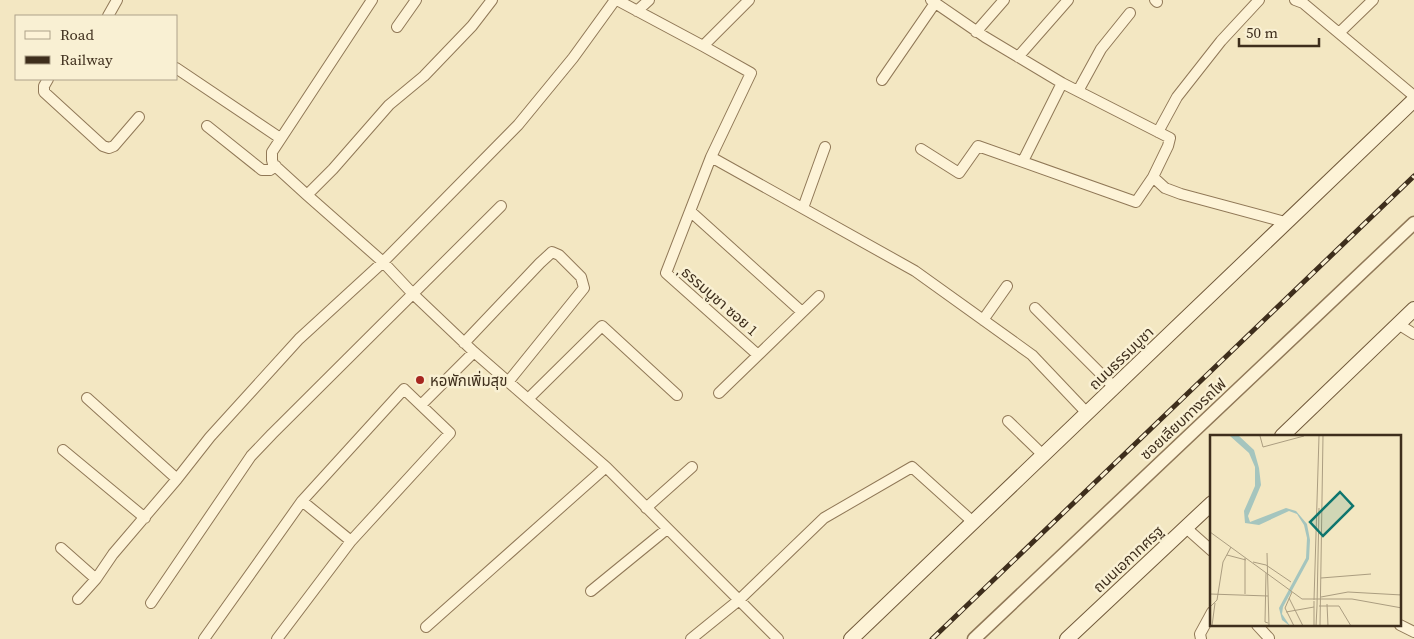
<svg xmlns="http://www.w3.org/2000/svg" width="1414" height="639" viewBox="0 0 1414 639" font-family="'Source Serif 4','Noto Sans Thai',serif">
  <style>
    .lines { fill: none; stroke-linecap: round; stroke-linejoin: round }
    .minor-casing { stroke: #907857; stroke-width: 12 }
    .tertiary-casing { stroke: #907857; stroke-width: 15 }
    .secondary-casing { stroke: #71593a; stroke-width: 16 }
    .minor { stroke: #fdf3d7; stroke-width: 10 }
    .tertiary { stroke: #fdf3d7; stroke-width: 12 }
    .secondary { stroke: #fdf3d7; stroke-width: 14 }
    .rail-casing { stroke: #3e2e1c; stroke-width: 5 }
    .rail { stroke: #f9f0d3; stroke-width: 3; stroke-dasharray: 9; stroke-linecap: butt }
    .poi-dot { fill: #a6261f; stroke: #f9f0d3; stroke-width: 2 }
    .labels { text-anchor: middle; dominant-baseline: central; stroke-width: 5; stroke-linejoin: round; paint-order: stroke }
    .street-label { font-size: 15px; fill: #3e2e1c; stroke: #f9f0d3 }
    .poi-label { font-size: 15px; fill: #3e2e1c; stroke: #f9f0d3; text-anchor: start }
    .inset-road { fill: none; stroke: #ab9d80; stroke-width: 1 }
    .view { fill: #0f766e; fill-opacity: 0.15; stroke: #0f766e; stroke-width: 2.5 }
    .inset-edge { fill: none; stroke: #3e2e1c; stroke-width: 2.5 }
  </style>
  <rect width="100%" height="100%" fill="#f3e7c2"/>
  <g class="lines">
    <defs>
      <path id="minor" d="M 372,0 L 272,152 L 272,160 L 273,164 L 307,195 L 383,262 L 413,294 L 474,352 L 606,467 L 778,639
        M 617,0 L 703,46 L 751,73 L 711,157 L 915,271 L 1032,355 L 1087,413
        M 931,0 L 985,37 L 1062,83 L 1170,138 L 1168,146 L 1153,177 L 1165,188 L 1181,194 L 1285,222
        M 1155,0 L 1157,2
        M 1295,0 L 1303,3 L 1414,96
        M 637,11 L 649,0
        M 108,16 L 117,0
        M 397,27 L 416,0
        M 976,32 L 1004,0
        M 1339,33 L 1373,0
        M 703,46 L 749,0
        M 1018,57 L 1068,0
        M 176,68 L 280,138
        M 48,79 L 44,86 L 44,92 L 103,146 L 109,148 L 114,146 L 139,117
        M 882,80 L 935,3
        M 1078,91 L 1101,49 L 1130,13
        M 207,126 L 262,170 L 270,170 L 276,166
        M 1158,132 L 1177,97 L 1221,41 L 1259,0
        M 921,149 L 959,173 L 978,146 L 1136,202 L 1153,177
        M 711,157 L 666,273 L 758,355
        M 1023,161 L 1062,83
        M 307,195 L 333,169 L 389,105 L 424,76 L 472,26 L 492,0
        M 803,208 L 825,147
        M 690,211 L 802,312
        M 1035,308 L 1114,387
        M 983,320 L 1007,286
        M 1398,324 L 1414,334
        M 464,343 L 540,263 L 552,252 L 559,255 L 581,277 L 584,288 L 508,382
        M 719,393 L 819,296
        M 87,398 L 177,479
        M 528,399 L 602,326 L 677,395
        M 421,405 L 474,352
        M 1008,421 L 1043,455
        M 63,450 L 145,518
        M 302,501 L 351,541
        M 646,508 L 692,467
        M 1185,527 L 1212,551
        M 61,548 L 96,579
        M 591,591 L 667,529
        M 78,599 L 96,579 L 113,554 L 177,479 L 210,437 L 299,339 L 383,262 L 518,125 L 573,58 L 615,0
        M 151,603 L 251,456 L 272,434 L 501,206
        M 1257,625 L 1269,638
        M 1400,625 L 1414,632
        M 426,627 L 606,467
        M 204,639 L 302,501 L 404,389 L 450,433 L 351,541 L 277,639
        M 691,639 L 739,600 L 824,518 L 912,467 L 973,522
        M 1201,639 L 1200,634 L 1212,612"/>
      <path id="tertiary" d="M 974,639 L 1414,223"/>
      <path id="secondary" d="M 1282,436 L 1414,309
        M 851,639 L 1414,100
        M 1067,639 L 1212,503"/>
    </defs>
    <use href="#minor" class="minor-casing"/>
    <use href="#tertiary" class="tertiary-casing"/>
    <use href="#secondary" class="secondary-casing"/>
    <use href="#minor" class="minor"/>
    <use href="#tertiary" class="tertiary"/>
    <use href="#secondary" class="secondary"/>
    <defs>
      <path id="rail" d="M 932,639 L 1414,176"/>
    </defs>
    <use href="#rail" class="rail-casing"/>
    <use href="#rail" class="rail"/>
  </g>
  <circle class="poi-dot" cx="420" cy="380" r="5"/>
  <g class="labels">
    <g class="street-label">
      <text transform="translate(720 301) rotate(41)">ุธรรมบูชา ซอย 1</text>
      <text transform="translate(1121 358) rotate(-44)">ถนนธรรมบูชา</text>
      <text transform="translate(1183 419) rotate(-43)">ซอยเลียบทางรถไฟ</text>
      <text transform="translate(1128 559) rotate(-43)">ถนนเอกาทศรฐ</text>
    </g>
    <g class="poi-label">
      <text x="430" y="380">หอพักเพิ่มสุข</text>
    </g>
  </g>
  <g transform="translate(1210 435)">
    <rect width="191" height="191" fill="#f3e7c2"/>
    <path d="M 20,1 L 29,1 L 44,15 L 49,33 L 51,50 L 38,81 L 40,87 L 76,73 L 86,76 L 97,89 L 100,105 L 99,124 L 73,172 L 72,179 L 80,191 L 72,185 L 69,173 L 96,123 L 97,103 L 94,90 L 87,79 L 79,76 L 49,90 L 35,88 L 34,76 L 45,51 L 45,32 L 39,18 Z" fill="#a5c5be"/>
    <path class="inset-road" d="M 50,1 L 53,12 L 94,1M 0,97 L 92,164 L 142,164 L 192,173M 57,118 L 59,191M 17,120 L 36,125M 43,127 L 56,130 L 81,147M 56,138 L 55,187 L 58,188M 111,143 L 161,139M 82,157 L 75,173 L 84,191M 0,159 L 58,161M 35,159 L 35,123M 111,162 L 138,157 L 192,160M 79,163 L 93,191M 104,165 L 109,1M 117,169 L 118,191M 107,171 L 109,73M 109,171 L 129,171 L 141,191M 0,172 L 7,165 L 13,127 L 21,112M 76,177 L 104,172M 2,191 L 5,168M 104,191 L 104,166M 106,191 L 107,171M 110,191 L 113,1"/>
    <path class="view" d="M 130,57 L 143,71 L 113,101 L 100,87 Z"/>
    <rect width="191" height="191" class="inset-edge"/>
  </g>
  <rect x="15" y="15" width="162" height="65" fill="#f9f0d3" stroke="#aea28a"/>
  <rect x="25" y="31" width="25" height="8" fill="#fdf3d7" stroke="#aea28a"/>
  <text x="60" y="40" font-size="15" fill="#3e2e1c">Road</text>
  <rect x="25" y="56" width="25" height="8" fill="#3e2e1c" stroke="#aea28a"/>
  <text x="60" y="65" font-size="15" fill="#3e2e1c">Railway</text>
  <path d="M1239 38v8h80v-8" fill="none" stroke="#3e2e1c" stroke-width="2.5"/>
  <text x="1246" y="38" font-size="15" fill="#3e2e1c" stroke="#f9f0d3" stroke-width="4" paint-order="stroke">50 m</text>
</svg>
